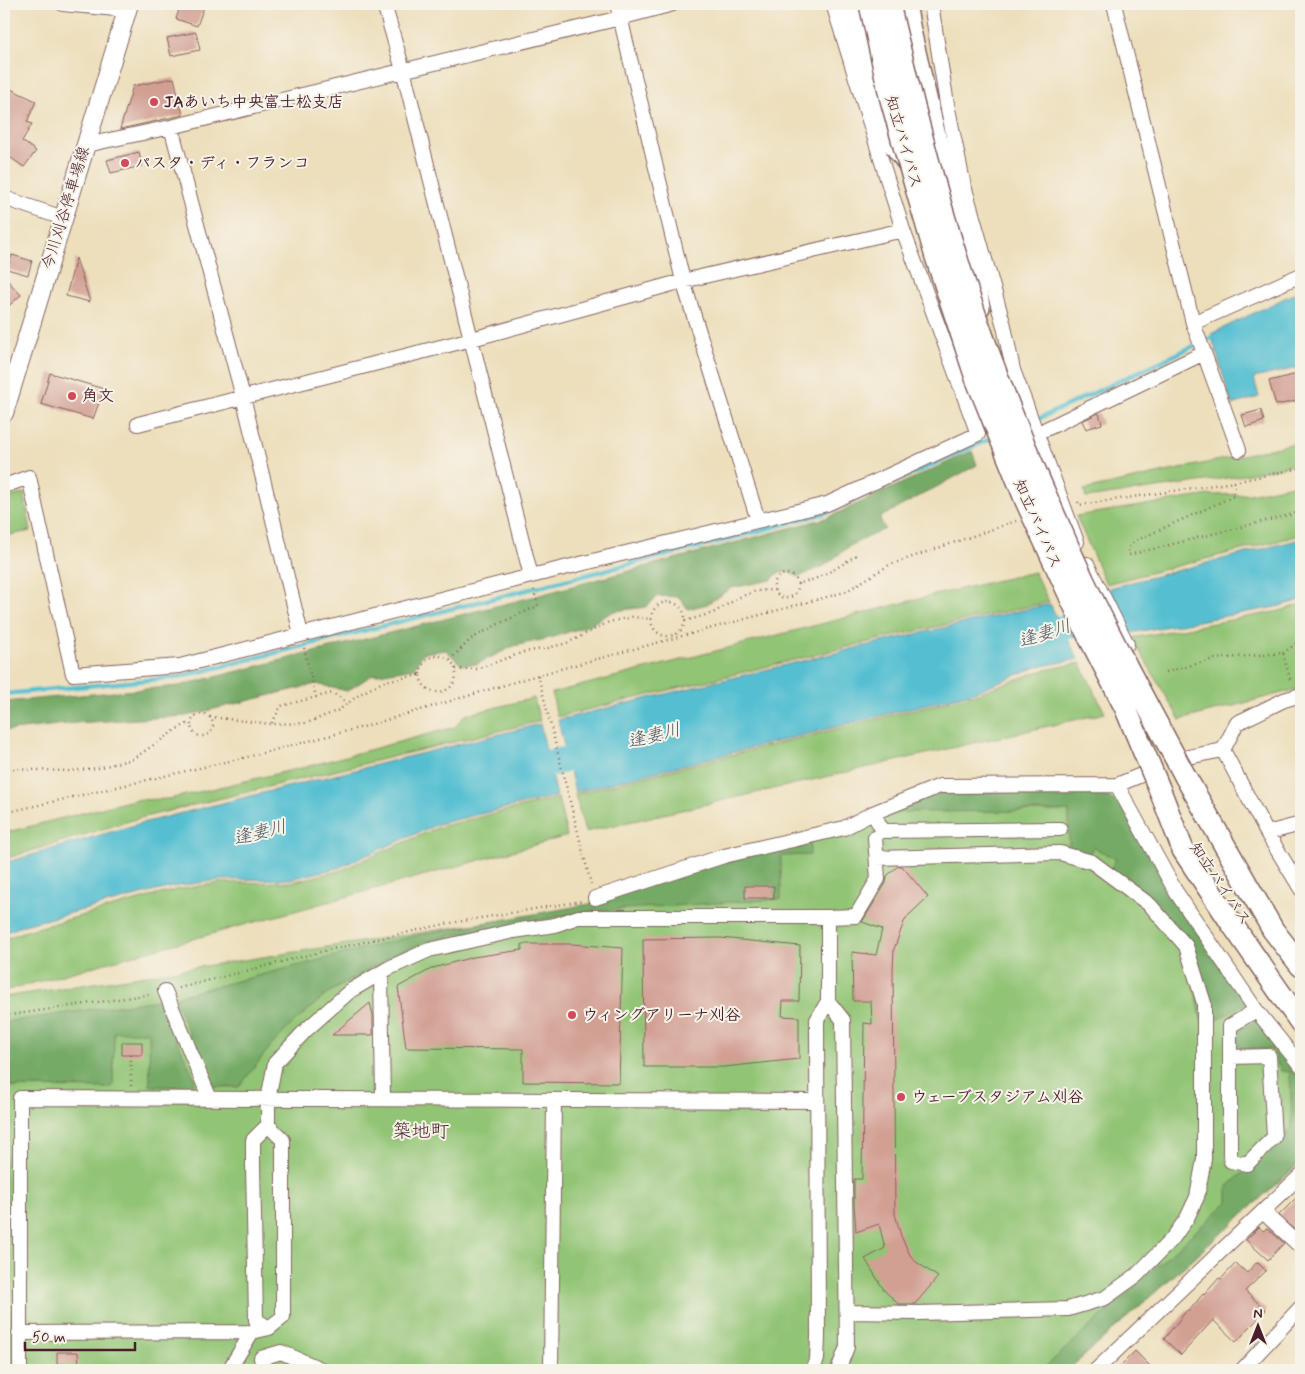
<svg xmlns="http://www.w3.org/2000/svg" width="1305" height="1374" viewBox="0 0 1305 1374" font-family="Mynerve,'Klee One',sans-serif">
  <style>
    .green { fill: #92c475; stroke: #6e7250 }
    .forest { fill: #75aa66; stroke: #606448 }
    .water { fill: #55bfd1; stroke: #506f7e }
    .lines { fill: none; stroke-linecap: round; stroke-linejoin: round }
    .stream { stroke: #55bfd1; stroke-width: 4.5 }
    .river { stroke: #55bfd1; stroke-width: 26 }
    .building { fill: #d29f93 }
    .minor-tunnel { stroke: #ccb99f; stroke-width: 14; stroke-dasharray: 14 7; stroke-linecap: butt }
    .minor-casing { stroke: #83625e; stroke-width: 16 }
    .major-casing { stroke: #83625e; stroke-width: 20 }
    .highway-casing { stroke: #83625e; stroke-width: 24 }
    .path { stroke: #83625e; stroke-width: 2.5; stroke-dasharray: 1 4; stroke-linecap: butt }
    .minor { stroke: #fff; stroke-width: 14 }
    .major { stroke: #fff; stroke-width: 18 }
    .highway { stroke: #fff; stroke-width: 21 }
    .highway-bridge-casing { stroke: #83625e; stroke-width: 24; stroke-linecap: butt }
    .highway-bridge { stroke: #fff; stroke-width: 21 }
    .poi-dot { fill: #d1495b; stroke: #f7f3e8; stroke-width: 2 }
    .labels { text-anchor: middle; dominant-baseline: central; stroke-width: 4; stroke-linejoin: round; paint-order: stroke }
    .poi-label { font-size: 16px; font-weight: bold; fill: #4a1f2b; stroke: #f7f3e8; text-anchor: start }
    .street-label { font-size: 16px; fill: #4a1f2b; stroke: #f7f3e8 }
    .water-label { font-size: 18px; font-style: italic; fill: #4e5765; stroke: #f7f3e8 }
    .quarter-label { font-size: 19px; fill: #4a1f2b; stroke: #f7f3e8 }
  </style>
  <rect width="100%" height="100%" fill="#f7f3e8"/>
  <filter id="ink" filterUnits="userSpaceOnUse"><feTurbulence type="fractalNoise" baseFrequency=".02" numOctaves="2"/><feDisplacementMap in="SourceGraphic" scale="10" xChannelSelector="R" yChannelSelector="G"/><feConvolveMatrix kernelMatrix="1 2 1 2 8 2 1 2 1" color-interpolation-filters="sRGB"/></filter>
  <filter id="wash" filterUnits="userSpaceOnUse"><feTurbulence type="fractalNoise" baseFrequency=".0096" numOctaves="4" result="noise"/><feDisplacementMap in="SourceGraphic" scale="20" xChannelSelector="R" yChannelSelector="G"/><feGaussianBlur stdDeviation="1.12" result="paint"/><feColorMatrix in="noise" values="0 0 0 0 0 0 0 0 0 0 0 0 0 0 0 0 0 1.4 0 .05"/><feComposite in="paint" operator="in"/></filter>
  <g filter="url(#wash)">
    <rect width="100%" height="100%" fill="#eddfbc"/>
    <path class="green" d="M 1301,442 L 1301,463 L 1234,477 L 1086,498 L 1084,490 Z
      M 1301,483 L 1301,535 L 1106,584 L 1076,516 L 1209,495 L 1250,494 Z
      M 24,493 L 31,531 L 4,536 L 4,499 Z
      M 1034,572 L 1049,602 L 885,638 L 557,717 L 552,693 L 930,596 Z
      M 1301,604 L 1301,688 L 1180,720 L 1132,638 L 1280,611 Z
      M 1080,663 L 1105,713 L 585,832 L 575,794 L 972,695 L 1040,671 Z
      M 534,698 L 540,721 L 136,819 L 4,859 L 4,833 L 133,800 L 169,799 L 305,767 L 455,727 L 465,715 Z
      M 1095,789 L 1259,1020 L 1301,1074 L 1301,1162 L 1068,1370 L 4,1370 L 4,997 L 606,904 L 939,792 Z
      M 558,798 L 567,836 L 4,991 L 4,939 L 26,931 L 175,890 L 219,883 L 291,882 L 339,871 L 439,827 Z"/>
    <path class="forest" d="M 972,451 L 977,465 L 879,518 L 885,529 L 851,545 L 824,566 L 798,577 L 790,572 L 778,573 L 771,580 L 731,588 L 707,604 L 688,609 L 679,597 L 658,596 L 646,607 L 614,611 L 587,626 L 550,638 L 514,646 L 477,664 L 461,665 L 446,650 L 423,653 L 414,668 L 372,675 L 347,691 L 316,684 L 186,716 L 75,723 L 4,731 L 4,702 L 179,686 L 532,597 L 827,518 Z
      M 1095,789 L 1120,804 L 1247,1002 L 1203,1028 L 1186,946 L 1109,873 L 1116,859 L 1093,847 L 1088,856 L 1069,847 L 1069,811 L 896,812 L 939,792 Z
      M 810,841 L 810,855 L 781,856 L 781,899 L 592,911 L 484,929 L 438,938 L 399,952 L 328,993 L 290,1026 L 270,1047 L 239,1087 L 214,1087 L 211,1083 L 175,1000 L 178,996 L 414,936 L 595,903 L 722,860 Z
      M 158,1000 L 194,1077 L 194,1083 L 190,1087 L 150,1086 L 149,1032 L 114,1032 L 113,1086 L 108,1088 L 11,1087 L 11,1074 L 4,1073 L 4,1022 Z
      M 1259,1020 L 1301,1074 L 1301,1162 L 1068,1370 L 1042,1370 L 1228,1202 L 1228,1186 L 1292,1129 L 1290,1072 L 1281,1071 L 1276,1059 L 1275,1050 L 1240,1048 L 1233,1033 Z"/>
    <path class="water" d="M 1301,290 L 1301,367 L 1254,378 L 1259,397 L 1232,405 L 1211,334 Z
      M 1301,539 L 1301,600 L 1276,607 L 1130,633 L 1109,588 Z
      M 1050,604 L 1078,659 L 1037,667 L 971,693 L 575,792 L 558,720 L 885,641 Z
      M 540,724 L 557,796 L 438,824 L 338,868 L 290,879 L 219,880 L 172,887 L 24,925 L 4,933 L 4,863 L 138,824 Z"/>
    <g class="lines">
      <path class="stream" d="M 1034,421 L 1217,335
        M 4,694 L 179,677 L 714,543 L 825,513 L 994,437"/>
      <path class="river" d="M 1028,640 L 1152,597
        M 515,772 L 601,751"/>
    </g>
    <g id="blocks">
      <path class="building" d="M 181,4 L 205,4 L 197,26 L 176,19 Z
        M 196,32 L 200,50 L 171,56 L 167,38 Z
        M 174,78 L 183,115 L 120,129 L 133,86 Z
        M 4,86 L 36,101 L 27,122 L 32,124 L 22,141 L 36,151 L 24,167 L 4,153 L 4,127 L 9,110 L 4,107 Z
        M 139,152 L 142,166 L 111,173 L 107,160 Z
        M 12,255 L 32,261 L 28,275 L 7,269 Z
        M 76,258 L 90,302 L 66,296 Z
        M 4,277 L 21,295 L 4,310 Z
        M 50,373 L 104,389 L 93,419 L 41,404 Z
        M 1301,373 L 1301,400 L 1276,405 L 1269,381 Z
        M 1261,410 L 1264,421 L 1246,427 L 1242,415 Z
        M 1099,413 L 1102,424 L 1086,429 L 1082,421 Z
        M 898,866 L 902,866 L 928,897 L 909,915 L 904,922 L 894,949 L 893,969 L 895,1214 L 901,1236 L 910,1255 L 915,1261 L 938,1277 L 915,1304 L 898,1304 L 884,1290 L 865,1259 L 885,1248 L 879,1224 L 856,1232 L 854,1204 L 854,1179 L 862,1179 L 864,1023 L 872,1024 L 871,1001 L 853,1001 L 852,952 L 876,955 L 882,929 L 862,922 L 886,883 L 887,876 Z
        M 745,886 L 774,886 L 774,898 L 745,898 Z
        M 721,938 L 800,946 L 799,1001 L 783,1001 L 782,1016 L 799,1017 L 799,1059 L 724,1067 L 644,1067 L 643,939 Z
        M 522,944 L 572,944 L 623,948 L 619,1083 L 523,1082 L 523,1049 L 406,1048 L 398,987 L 433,968 L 473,957 L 522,950 Z
        M 370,1003 L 373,1015 L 373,1035 L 332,1035 Z
        M 122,1042 L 142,1042 L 142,1055 L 122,1055 Z
        M 1301,1193 L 1301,1228 L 1297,1232 L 1279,1215 Z
        M 1259,1227 L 1263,1231 L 1267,1228 L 1284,1243 L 1268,1260 L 1246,1240 Z
        M 1257,1262 L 1266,1271 L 1245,1291 L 1266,1310 L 1236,1342 L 1213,1320 L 1181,1355 L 1164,1339 L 1187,1310 L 1189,1311 L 1203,1294 L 1204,1295 L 1219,1278 L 1221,1279 L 1236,1263 L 1247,1273 Z
        M 1135,1351 L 1154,1370 L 1116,1370 Z
        M 57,1352 L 78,1352 L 79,1364 L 57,1364 Z"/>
    </g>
  </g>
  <g filter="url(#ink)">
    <use href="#blocks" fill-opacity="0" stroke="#83625e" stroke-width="1"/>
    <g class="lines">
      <path class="minor-tunnel" d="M 1146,773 L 1185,758"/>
      <defs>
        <path id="minor" d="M 63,4 L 127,10
          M 384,4 L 403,70 L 531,576
          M 617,4 L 683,281 L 758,520
          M 931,4 L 947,104 L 963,182 L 1004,326 L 1013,370 L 1077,542
          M 1114,4 L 1193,323 L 1204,353
          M 171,127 L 243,397 L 301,634
          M 86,145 L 171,127 L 620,18 L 673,4
          M 4,198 L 63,218
          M 1193,323 L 1301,275
          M 138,424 L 472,339 L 683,281 L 903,230
          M 1046,429 L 1204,353 L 1239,450
          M 4,486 L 29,477 L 73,674 L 180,666 L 531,576 L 827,504 L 978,434 L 903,230 L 833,4
          M 1087,564 L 1127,644
          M 1223,750 L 1267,833 L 1301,889
          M 1223,750 L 1237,723 L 1284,700 L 1301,695
          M 1188,757 L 1223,750
          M 1117,785 L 1176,892 L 1256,1010 L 1301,1066
          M 873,813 L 883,831 L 1060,829
          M 1267,833 L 1301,824
          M 595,898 L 724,856 L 844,828 L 873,813 L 940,786 L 1117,785 L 1146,773
          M 381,973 L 383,1099
          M 165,991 L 210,1099
          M 828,1001 L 843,1020 L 847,1347 L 838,1370
          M 1230,1057 L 1269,1056 L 1274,1137 L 1247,1164 L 1231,1161 L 1230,1153 L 1230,1026 L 1256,1010
          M 268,1125 L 268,1099 L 275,1063 L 306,1030 L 350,991 L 389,968 L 429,950 L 514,931 L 555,925 L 578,917 L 828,917
          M 268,1125 L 283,1140 L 283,1317 L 269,1328 L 256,1320 L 253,1164 L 253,1140 Z
          M 1263,1212 L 1301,1247
          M 847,1312 L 919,1313 L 1068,1309 L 1105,1298 L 1137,1275 L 1173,1238 L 1187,1218 L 1197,1197 L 1204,1159 L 1204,1003 L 1186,946 L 1150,905 L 1092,862 L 1060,853 L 877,858
          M 19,1333 L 252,1332 L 269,1328
          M 20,1370 L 20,1098 L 817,1101
          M 229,1370 L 252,1332
          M 264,1370 L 261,1358 L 281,1352 L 323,1370
          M 551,1370 L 554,1100
          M 812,1370 L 817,1359 L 818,1338 L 817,1020 L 828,1001 L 828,917 L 856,916 L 878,879 L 875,838
          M 1096,1370 L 1301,1175
          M 1242,1370 L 1301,1307"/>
        <path id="major" d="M 4,413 L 129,4"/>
        <path id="highway" d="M 851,4 L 890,139 L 909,164
          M 905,4 L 910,31 L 933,128 L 972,262 L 979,307
          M 1185,776 L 1273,930 L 1301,966
          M 1159,788 L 1183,850 L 1232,924 L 1301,1023"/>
      </defs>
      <use href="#minor" class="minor-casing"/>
      <use href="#major" class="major-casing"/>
      <use href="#highway" class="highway-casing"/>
      <path class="path" d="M 1234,482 L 1234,496 L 1135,541 L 1128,548 L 1129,555 L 1301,512
        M 1078,502 L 1079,505 L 1234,482 L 1301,468
        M774 586a12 12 0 1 1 24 0a12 12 0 1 1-24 0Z
        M 797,584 L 815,579 L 835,569 L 858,554
        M651 619a17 17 0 1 1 34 0a17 17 0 1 1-34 0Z
        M 685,621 L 713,613 L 740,597 L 756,591 L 775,590
        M 304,648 L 316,697
        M 1283,653 L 1301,640
        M420 674a18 18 0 1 1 36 0a18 18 0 1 1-36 0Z
        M 450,660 L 471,639 L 500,623 L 538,606 L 534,590
        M 456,669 L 477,669 L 524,652 L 548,648 L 567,643 L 609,622 L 632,617 L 651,619
        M 1166,672 L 1214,659 L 1283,653 L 1291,683
        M 538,675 L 591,884
        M191 725a11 11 0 1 1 22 0a11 11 0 1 1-22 0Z
        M 210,717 L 271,724 L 307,723 L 339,710 L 360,694 L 385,681 L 420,675
        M 272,723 L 281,706 L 332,693 L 343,699 L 346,705
        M 4,766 L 9,769 L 68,771 L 98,768 L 133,759 L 177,729 L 191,722
        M 4,813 L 247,757 L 363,727 L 538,675 L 845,592 L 889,565 L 1016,521
        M 179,988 L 324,951 L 445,924 L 582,901
        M 4,1016 L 152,994
        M 131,1055 L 131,1086"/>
      <use href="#minor" class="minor"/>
      <use href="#major" class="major"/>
      <use href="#highway" class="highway"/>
      <defs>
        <path id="highway-bridge" d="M 870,4 L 890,96 L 909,164 L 936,257 L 976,378 L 1026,501 L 1087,633 L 1125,707 L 1159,788
          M 889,4 C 915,116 944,228 983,337 C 1006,402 1033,467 1061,530 C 1097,615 1142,695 1185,776"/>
      </defs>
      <use href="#highway-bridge" class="highway-bridge-casing"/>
      <use href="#highway-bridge" class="highway-bridge"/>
    </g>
  </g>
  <g class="poi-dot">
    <circle cx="154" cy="102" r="5"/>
    <circle cx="125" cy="163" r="5"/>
    <circle cx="72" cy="396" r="5"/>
    <circle cx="572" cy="1015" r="5"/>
    <circle cx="901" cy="1097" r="5"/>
  </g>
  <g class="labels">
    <g class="poi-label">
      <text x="164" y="102">JAあいち中央富士松支店</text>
      <text x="135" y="163">パスタ・ディ・フランコ</text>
      <text x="82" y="396">角文</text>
      <text x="582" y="1015">ウィングアリーナ刈谷</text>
      <text x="911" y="1097">ウェーブスタジアム刈谷</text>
    </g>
    <g class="street-label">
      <text transform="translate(903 142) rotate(74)">知立バイパス</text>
      <text transform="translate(66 208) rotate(-73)">今川刈谷停車場線</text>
      <text transform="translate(1037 524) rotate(66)">知立バイパス</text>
      <text transform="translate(1220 884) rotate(56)">知立バイパス</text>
    </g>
    <g class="water-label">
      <text transform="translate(1045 634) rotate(-18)">逢妻川</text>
      <text transform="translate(654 736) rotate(-14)">逢妻川</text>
      <text transform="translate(260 833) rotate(-14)">逢妻川</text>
    </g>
    <g class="quarter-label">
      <text x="421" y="1131">築地町</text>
    </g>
  </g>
  <rect width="1305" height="1374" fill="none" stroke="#f7f3e8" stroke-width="20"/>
  <g transform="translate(1258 1326)" stroke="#f7f3e8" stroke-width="4" paint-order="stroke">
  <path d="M0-4L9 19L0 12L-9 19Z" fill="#4a1f2b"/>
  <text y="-8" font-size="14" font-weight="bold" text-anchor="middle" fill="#4a1f2b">N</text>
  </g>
  <path d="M25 1342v8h110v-8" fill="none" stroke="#4a1f2b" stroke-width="2.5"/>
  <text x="32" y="1342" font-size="15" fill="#4a1f2b" stroke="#f7f3e8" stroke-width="4" paint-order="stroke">50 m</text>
</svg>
